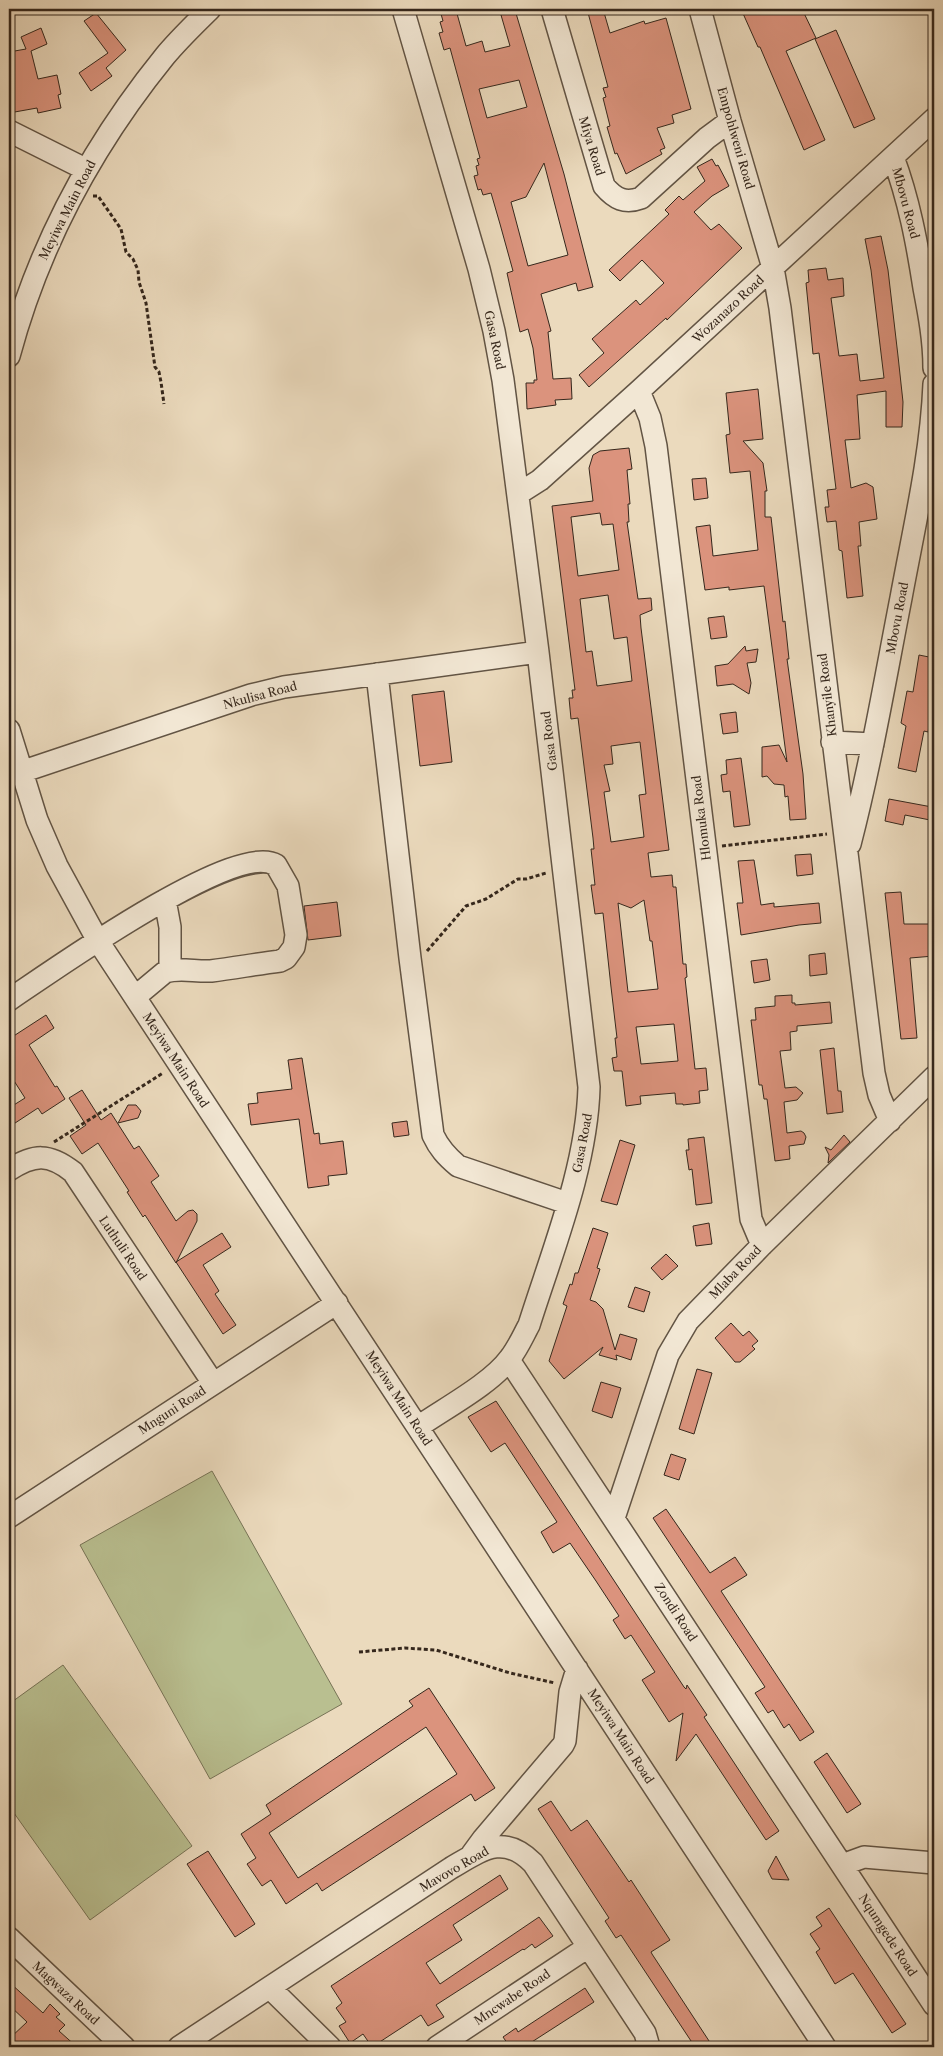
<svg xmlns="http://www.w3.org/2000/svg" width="943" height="2056" viewBox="0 0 943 2056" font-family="'Libre Caslon Text',serif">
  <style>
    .green { fill: #b9bf90; stroke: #777356 }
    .building { fill: #db937d; stroke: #35271c; fill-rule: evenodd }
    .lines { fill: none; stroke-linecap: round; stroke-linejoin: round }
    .minor-casing { stroke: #625444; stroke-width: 24 }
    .path { stroke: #35271c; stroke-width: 3; stroke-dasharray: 4 2.5; stroke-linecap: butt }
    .minor { stroke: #f2e7d4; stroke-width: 21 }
    .labels { text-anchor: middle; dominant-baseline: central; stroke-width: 4; stroke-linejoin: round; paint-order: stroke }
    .street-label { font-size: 12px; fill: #35271c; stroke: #f2e7d4 }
  </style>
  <rect width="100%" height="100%" fill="#ebdabd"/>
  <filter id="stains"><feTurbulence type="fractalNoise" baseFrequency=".004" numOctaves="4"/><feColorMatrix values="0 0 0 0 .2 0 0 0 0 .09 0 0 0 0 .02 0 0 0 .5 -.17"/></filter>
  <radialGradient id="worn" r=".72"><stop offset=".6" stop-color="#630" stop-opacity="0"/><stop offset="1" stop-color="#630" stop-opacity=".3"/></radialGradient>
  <path class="green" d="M 212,1471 L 342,1704 L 210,1779 L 80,1545 Z
    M 63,1665 L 192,1846 L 90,1920 L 9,1806 L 9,1704 Z"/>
  <path class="building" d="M 587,9 L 603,9 L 610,33 L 644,21 L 645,24 L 666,18 L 691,109 L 672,115 L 674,123 L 657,128 L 665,148 L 660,150 L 662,154 L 626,174 L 617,153 L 615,154 L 607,127 L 610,126 L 603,98 L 606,97 L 603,88 L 608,87 Z
    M 741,9 L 802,9 L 816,38 L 786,51 L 825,140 L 804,150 L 760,47 L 758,47 Z
    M 456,10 L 466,46 L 482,41 L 485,52 L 510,46 L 501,15 L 515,10 L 564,174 L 593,287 L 578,291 L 576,283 L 541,294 L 551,331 L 548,332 L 553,379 L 571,378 L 572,399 L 555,400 L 556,405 L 527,409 L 526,383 L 534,383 L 534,380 L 537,380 L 533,348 L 528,329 L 520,332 L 507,273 L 513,271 L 500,224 L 491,193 L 483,195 L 481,189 L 478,190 L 474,176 L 478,175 L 476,166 L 479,165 L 477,159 L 480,158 L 450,48 L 444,50 L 439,33 L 443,32 L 440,22 L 443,21 L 441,14 ZM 519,80 L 527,107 L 487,118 L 479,89 ZM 544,163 L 568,255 L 528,266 L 511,202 L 526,197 Z
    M 96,13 L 126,50 L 106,68 L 112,76 L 91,91 L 79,73 L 108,53 L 84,21 Z
    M 41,28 L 47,44 L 31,51 L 38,79 L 57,75 L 61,94 L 58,95 L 61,108 L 38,113 L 37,108 L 9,113 L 9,52 L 26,49 L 21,37 Z
    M 836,30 L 875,119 L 854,128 L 815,39 Z
    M 712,159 L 716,166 L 718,165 L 729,186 L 712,196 L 694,212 L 711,230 L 719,224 L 742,248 L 667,320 L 666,318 L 589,387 L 579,375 L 604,353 L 592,339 L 636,300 L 640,305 L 664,283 L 642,260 L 620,281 L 609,270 L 669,214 L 665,210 L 679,196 L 683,200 L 705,181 L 697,167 Z
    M 881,236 L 888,270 L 898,356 L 903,402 L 902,427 L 886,427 L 886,391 L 857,395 L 860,439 L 845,440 L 851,488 L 866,483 L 873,487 L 877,519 L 859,522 L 861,546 L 858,546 L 863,596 L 847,598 L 842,551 L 839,550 L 836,521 L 827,522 L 825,507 L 829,507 L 827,490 L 836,489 L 819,353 L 813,354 L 806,283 L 809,282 L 808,270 L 826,268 L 828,280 L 843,278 L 844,296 L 831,298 L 839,356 L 857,354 L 860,381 L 884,378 L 871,270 L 865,239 Z
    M 758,389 L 763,439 L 743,441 L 763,463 L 767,491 L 765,491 L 765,517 L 771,517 L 783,622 L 785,621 L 789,659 L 787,659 L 803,774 L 806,819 L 790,820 L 788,796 L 785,797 L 784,785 L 774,784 L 767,776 L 762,777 L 762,747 L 779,745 L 787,762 L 764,586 L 729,590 L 729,587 L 705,590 L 696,527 L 710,525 L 713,556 L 758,550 L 750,471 L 730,473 L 726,435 L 730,434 L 726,393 Z
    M 629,448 L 632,469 L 627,470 L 630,504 L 628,504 L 629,522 L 627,522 L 638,599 L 651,598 L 652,610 L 640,615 L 641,628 L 669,850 L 648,853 L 651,877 L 672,875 L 673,887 L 676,887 L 683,964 L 686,964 L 687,977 L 685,978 L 695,1069 L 706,1068 L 708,1090 L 699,1091 L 700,1103 L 683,1105 L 683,1104 L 676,1104 L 675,1093 L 640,1096 L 641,1104 L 626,1106 L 622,1071 L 614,1071 L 612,1058 L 617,1057 L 615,1038 L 617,1038 L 611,987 L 603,913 L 595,914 L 591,885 L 595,885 L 591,849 L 594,849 L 593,838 L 578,718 L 571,719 L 569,698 L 573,698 L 572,690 L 575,690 L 552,506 L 593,501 L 589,468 L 593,455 L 600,451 ZM 600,513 L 602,525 L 613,524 L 619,570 L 578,576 L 571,517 ZM 608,595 L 614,639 L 627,637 L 632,681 L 597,686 L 592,651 L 586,652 L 580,599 ZM 640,742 L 646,794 L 639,795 L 644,837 L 611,842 L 604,792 L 610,791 L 604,765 L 613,764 L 611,746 ZM 644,900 L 650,941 L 652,941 L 658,989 L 628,992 L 618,903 L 631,908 ZM 674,1024 L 678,1061 L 641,1064 L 636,1027 Z
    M 706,478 L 708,498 L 694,500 L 692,479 Z
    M 724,616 L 727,637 L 711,639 L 708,618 Z
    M 745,646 L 746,651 L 758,649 L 756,662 L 747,663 L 751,683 L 749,694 L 733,684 L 717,686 L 715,666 L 728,664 Z
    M 919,655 L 934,658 L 934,669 L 930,695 L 934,696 L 934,699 L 928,732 L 924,731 L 916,772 L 898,768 L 906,726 L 901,723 L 907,691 L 913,692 Z
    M 444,691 L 452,762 L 420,766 L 412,695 Z
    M 736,712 L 738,732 L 723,734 L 720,714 Z
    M 741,758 L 750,825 L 734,827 L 730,791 L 723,792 L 721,775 L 727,774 L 726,760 Z
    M 889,799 L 932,807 L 930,820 L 905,815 L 903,825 L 885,821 Z
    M 811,854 L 813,874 L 797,876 L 795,855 Z
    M 754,860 L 761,905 L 774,903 L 774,907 L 819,903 L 821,923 L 799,925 L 741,935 L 737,903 L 743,903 L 738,861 Z
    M 901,892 L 904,924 L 931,924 L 934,956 L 910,958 L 917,1038 L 901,1039 L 885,893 Z
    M 337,902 L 341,936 L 308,940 L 304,906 Z
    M 825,953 L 827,974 L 810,976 L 809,955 Z
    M 767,959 L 770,980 L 754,983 L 751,961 Z
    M 792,995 L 792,1003 L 795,1003 L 795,1005 L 830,1002 L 832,1023 L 797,1026 L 797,1031 L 790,1032 L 791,1050 L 780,1051 L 785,1088 L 796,1087 L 803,1093 L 797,1100 L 784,1102 L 787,1133 L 801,1131 L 804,1133 L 806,1137 L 804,1144 L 789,1146 L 790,1159 L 775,1161 L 767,1099 L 764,1099 L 762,1085 L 759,1085 L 751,1020 L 756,1020 L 755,1008 L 775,1006 L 775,996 Z
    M 46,1015 L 54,1028 L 29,1045 L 55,1087 L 57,1086 L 65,1099 L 42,1114 L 38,1108 L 9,1127 L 9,1108 L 25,1098 L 9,1073 L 9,1039 Z
    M 834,1048 L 838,1091 L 841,1091 L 843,1112 L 827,1114 L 820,1050 Z
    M 302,1058 L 314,1134 L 319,1133 L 320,1144 L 343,1141 L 347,1174 L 328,1176 L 329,1185 L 308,1188 L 299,1119 L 251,1125 L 248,1104 L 258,1103 L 257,1093 L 292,1089 L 288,1060 Z
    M 82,1090 L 101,1120 L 111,1113 L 134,1149 L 139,1146 L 159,1176 L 151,1182 L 176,1221 L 188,1211 L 193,1210 L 197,1214 L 197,1221 L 176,1263 L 145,1215 L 143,1217 L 127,1192 L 129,1191 L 98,1143 L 82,1154 L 70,1136 L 86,1125 L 69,1098 Z
    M 128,1105 L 136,1105 L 141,1111 L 138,1118 L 118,1123 Z
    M 407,1121 L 409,1135 L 394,1137 L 392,1123 Z
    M 844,1135 L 850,1142 L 828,1163 L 829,1155 L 825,1147 L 831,1150 Z
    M 704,1137 L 712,1203 L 696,1205 L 692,1169 L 689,1170 L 686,1150 L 689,1150 L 688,1139 Z
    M 620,1140 L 635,1145 L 617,1205 L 601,1201 Z
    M 709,1223 L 712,1244 L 696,1246 L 693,1226 Z
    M 593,1228 L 608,1233 L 597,1268 L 600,1269 L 590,1300 L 596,1302 L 603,1309 L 615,1350 L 620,1334 L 637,1339 L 631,1360 L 616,1355 L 617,1360 L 599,1355 L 603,1347 L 564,1379 L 549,1361 L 567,1306 L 563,1304 L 570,1284 L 572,1285 L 575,1273 L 578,1273 Z
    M 222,1233 L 231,1247 L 203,1265 L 219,1291 L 215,1294 L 236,1325 L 223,1334 L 176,1262 Z
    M 666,1254 L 678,1266 L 662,1280 L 651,1268 Z
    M 635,1287 L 650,1292 L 644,1312 L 628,1307 Z
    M 731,1323 L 743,1336 L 749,1331 L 758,1341 L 752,1346 L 755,1349 L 740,1362 L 735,1362 L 715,1338 Z
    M 697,1369 L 712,1373 L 694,1434 L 679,1429 Z
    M 601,1382 L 621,1388 L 612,1418 L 592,1411 Z
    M 496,1401 L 684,1687 L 686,1689 L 687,1685 L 707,1715 L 704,1717 L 779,1831 L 766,1840 L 696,1734 L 676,1761 L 683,1713 L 669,1722 L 642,1680 L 655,1672 L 631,1635 L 625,1639 L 613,1620 L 619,1616 L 596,1581 L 570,1543 L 553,1553 L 541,1532 L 557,1522 L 536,1490 L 505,1443 L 491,1452 L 468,1417 Z
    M 671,1454 L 686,1459 L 679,1480 L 664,1475 Z
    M 666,1509 L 710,1573 L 735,1557 L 747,1575 L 721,1591 L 814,1732 L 800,1741 L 789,1724 L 784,1728 L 773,1710 L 768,1713 L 755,1693 L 765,1687 L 653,1518 Z
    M 429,1688 L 495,1788 L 475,1801 L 471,1794 L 322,1891 L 317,1883 L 286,1904 L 271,1880 L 262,1886 L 247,1864 L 256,1858 L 241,1834 L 271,1814 L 266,1805 L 413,1706 L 409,1701 ZM 426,1727 L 457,1774 L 298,1878 L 269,1833 Z
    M 827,1753 L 861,1804 L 847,1813 L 814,1762 Z
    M 551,1801 L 571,1831 L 587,1820 L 629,1882 L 631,1880 L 670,1940 L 651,1952 L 652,1954 L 713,2047 L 695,2047 L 621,1935 L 616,1938 L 605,1921 L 609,1918 L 538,1809 Z
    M 208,1851 L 255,1924 L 235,1937 L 187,1864 Z
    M 776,1856 L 789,1880 L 772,1879 L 768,1871 Z
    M 500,1875 L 508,1889 L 453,1925 L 462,1940 L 426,1963 L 440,1984 L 539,1917 L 553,1936 L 535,1948 L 532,1944 L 524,1950 L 523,1949 L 436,2005 L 444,2017 L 428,2026 L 421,2015 L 372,2047 L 363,2034 L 350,2043 L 339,2026 L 346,2022 L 336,2008 L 342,2003 L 331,1986 Z
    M 829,1908 L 906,2024 L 892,2033 L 853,1973 L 835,1984 L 816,1952 L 820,1949 L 810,1934 L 822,1926 L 816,1917 Z
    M 9,1982 L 43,2013 L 50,2004 L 60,2014 L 56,2017 L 65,2025 L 59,2031 L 77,2047 L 9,2047 L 9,2039 L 27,2022 L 9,2005 Z
    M 585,1988 L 594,2002 L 524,2047 L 510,2047 L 503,2037 L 516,2028 L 518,2032 Z"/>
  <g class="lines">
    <defs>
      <path id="minor" d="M 403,9 L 479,269 L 494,331 L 503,380 L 538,652 L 589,1087 C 587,1166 553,1249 529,1325 C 523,1336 518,1348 510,1358 C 491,1384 445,1408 418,1427
        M 552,9 L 604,186 C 615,199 625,204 641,198 L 707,138 L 730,121
        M 700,9 L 730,121 L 773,268 L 780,308 L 874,1073 L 879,1095 L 890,1121
        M 9,131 L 85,169
        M 893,157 C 909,200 917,243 924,288 C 929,314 934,340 934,368
        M 9,356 C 39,244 92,146 165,56 C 179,39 195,24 210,9
        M 639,391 L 650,418 L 656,446 L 751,1219 L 762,1245
        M 518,494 L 540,480 L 639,391 L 934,119
        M 377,674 L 410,958 L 433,1135 C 439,1148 446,1156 458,1166 L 567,1203
        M 9,730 L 37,820 L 57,866 L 98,941 L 825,2047
        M 832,742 L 873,744
        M 21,772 L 251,695 L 284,687 L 538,652
        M 850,844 C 871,763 885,680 901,598 C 914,527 931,456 934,384
        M 165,900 L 170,927 L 170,970
        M 9,1000 C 49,973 236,840 276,865 L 288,886 L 296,935 L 294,947 L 286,958 L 280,961 C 257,964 234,968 211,971 C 195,972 180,967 165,972 L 135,997
        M 9,1170 C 34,1154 49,1153 73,1172 L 213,1383
        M 509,1360 L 934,2005
        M 9,1517 L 337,1303
        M 614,1518 L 668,1355 L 688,1321 L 762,1245 L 934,1077
        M 472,1854 L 483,1839 L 563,1745 L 565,1741 L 570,1692 L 577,1669
        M 842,1865 L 864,1857 L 934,1863
        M 9,1938 L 124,2047
        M 270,1988 L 330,2047
        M 179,2047 L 451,1868 C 482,1850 503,1833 533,1863 L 645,2033 L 649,2047
        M 437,2047 L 588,1947"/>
    </defs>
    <use href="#minor" class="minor-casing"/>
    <path class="path" d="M 93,196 L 98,196 L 121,229 L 126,252 L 133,259 L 138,270 L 139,282 L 146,303 L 153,353 L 155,367 L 159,372 L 161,382 L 164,404
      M 722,846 L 827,834
      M 427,951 L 466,906 L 486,899 L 518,879 L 526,879 L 546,873
      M 54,1142 L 163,1073
      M 359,1652 L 405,1648 L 436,1650 L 510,1673 L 555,1683"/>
    <use href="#minor" class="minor"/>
  </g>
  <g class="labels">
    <g class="street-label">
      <text transform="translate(736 138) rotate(74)">Empohlweni Road</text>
      <text transform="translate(592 146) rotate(73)">Miya Road</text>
      <text transform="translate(906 203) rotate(75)">Mbovu Road</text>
      <text transform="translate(67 210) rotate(-63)">Meyiwa Main Road</text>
      <text transform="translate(728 309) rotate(-43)">Wozanazo Road</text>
      <text transform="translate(495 340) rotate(78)">Gasa Road</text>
      <text transform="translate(897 618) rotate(-79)">Mbovu Road</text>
      <text transform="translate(260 695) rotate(-15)">Nkulisa Road</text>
      <text transform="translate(827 695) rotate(-97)">Khanyile Road</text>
      <text transform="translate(549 741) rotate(-97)">Gasa Road</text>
      <text transform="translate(701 818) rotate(-97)">Hlomuka Road</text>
      <text transform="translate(176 1060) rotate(57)">Meyiwa Main Road</text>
      <text transform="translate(582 1143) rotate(-79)">Gasa Road</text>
      <text transform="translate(123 1248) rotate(56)">Luthuli Road</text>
      <text transform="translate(735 1272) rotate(-46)">Mlaba Road</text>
      <text transform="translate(399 1398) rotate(57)">Meyiwa Main Road</text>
      <text transform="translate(172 1410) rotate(-33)">Mnguni Road</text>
      <text transform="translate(676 1612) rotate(57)">Zondi Road</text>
      <text transform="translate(621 1736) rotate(57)">Meyiwa Main Road</text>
      <text transform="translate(454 1869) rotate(-30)">Mavovo Road</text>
      <text transform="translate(888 1935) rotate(57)">Nqumgede Road</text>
      <text transform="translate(66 1993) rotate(43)">Magwaza Road</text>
      <text transform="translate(512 1997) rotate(-34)">Mncwabe Road</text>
    </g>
  </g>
  <rect width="943" height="2056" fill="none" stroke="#ebdabd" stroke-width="30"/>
  <rect x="10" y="10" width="923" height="2036" fill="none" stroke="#35271c" stroke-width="2.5"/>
  <rect x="15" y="15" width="913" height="2026" fill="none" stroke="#35271c"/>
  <rect width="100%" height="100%" filter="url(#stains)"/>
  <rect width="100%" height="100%" fill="url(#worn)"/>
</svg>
